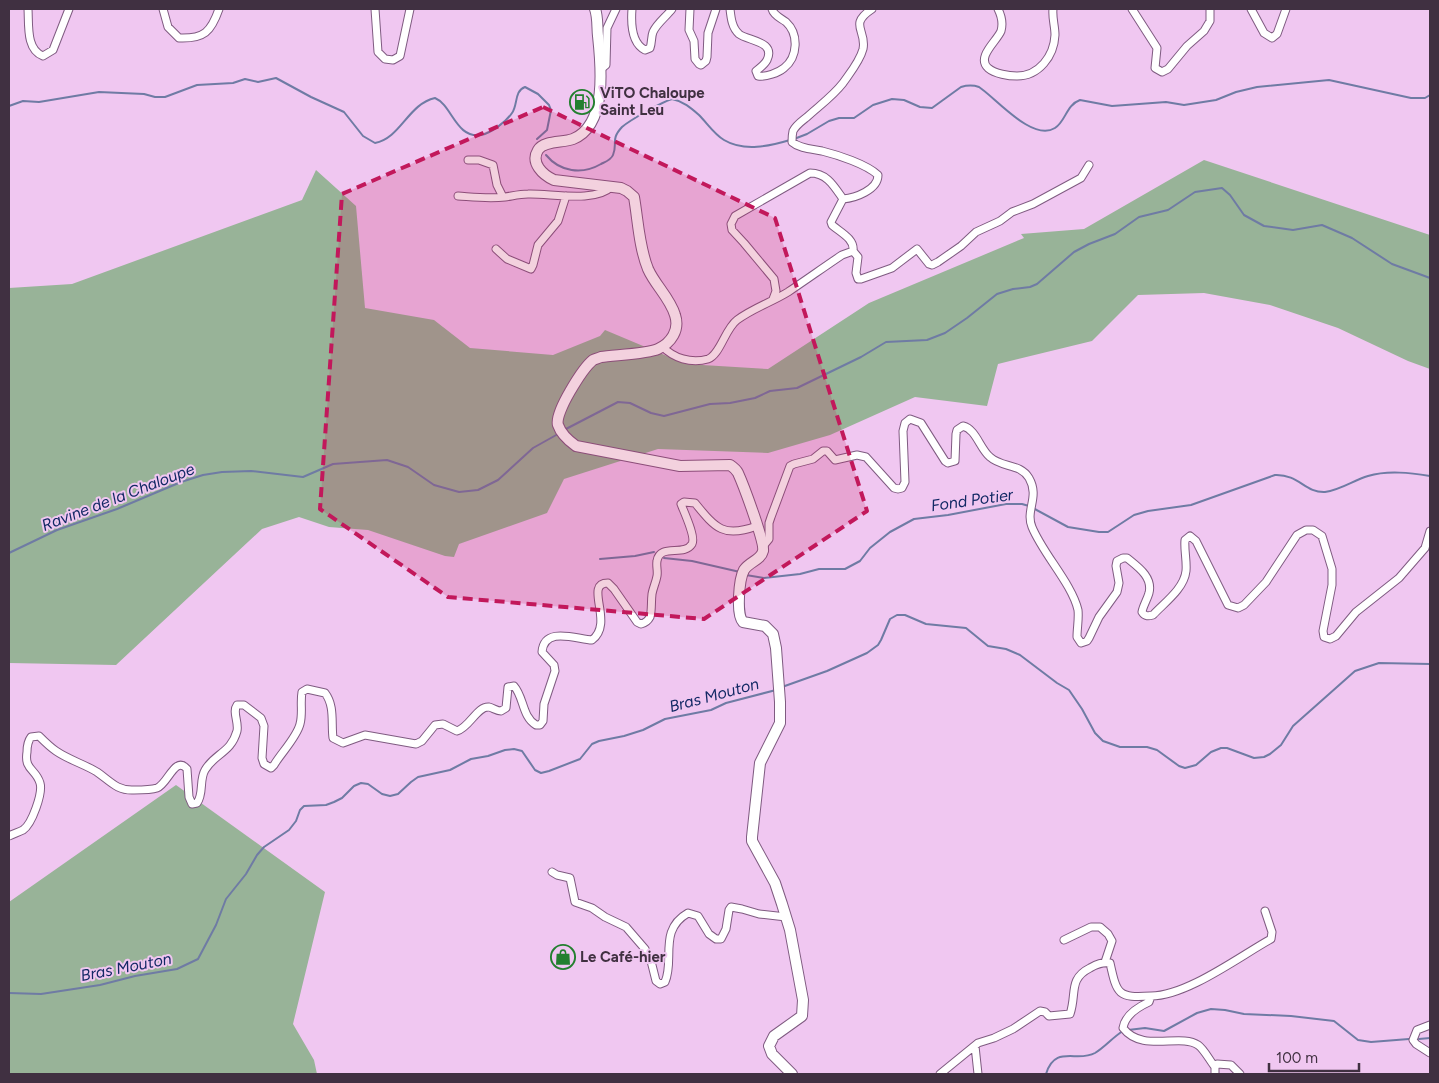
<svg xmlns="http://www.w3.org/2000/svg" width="1439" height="1083" viewBox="0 0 1439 1083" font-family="Figtree,sans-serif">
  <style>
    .green { fill: #98b398 }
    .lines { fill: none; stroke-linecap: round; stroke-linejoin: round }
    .stream { stroke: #6f7ba4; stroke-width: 2 }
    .street-casing { stroke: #7f5b81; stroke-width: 9 }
    .secondary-casing { stroke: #7f5b81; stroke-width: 12 }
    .street { stroke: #fff; stroke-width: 7 }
    .secondary { stroke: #fff; stroke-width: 10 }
    .marked { fill: #c2185b; fill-opacity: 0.2; stroke: #c2185b; stroke-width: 4; stroke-dasharray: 10 6; stroke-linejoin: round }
    .labels { text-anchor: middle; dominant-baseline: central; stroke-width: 4; stroke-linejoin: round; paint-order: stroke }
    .poi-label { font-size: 15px; font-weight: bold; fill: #403041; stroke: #f0c7f1; text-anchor: start }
    .water-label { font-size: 16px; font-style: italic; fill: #122864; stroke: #f0c7f1 }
  </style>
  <rect width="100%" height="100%" fill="#f0c7f1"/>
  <path class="green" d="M 1204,160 L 1430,235 L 1430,369 L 1408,361 L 1338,328 L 1270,305 L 1204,293 L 1138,295 L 1092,341 L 998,364 L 987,406 L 915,397 L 830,435 L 768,453 L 658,449 L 564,479 L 547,513 L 459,544 L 454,557 L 445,556 L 368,530 L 329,527 L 299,517 L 262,529 L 116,665 L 9,663 L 9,288 L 72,284 L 302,200 L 316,170 L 356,206 L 365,308 L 434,320 L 470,348 L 553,355 L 600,336 L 605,330 L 686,364 L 768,369 L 869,303 L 1024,238 L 1021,234 L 1084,229 Z
    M 176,785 L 325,892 L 293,1024 L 314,1060 L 317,1074 L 9,1074 L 9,902 Z"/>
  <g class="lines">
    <path class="stream" d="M 9,106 L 23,101 L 39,102 L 99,92 L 144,94 L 155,97 L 165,97 L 197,85 L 233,83 L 245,79 L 258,82 L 276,78 L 311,97 L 344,112 L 363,136 L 375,143 C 401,138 408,104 435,98 C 452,105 456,139 481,135 C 491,133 506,122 512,113 C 518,105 514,91 525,87 L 538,94 L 549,105 L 551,110 L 547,130 L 537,139
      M 794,139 L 807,134 L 829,121 L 839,118 L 854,118 L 873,105 L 892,99 L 904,100 L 920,107 L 932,108 L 961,87 C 968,85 973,85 979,87 C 996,98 1032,142 1055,128 C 1066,121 1066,105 1080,100 L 1112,106 L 1166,102 L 1184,105 L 1216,100 L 1236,92 L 1257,87 L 1329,80 L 1411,98 L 1425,98 L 1430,95
      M 546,155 C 560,172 582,175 601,164 C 605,162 611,160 613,155 C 618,143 610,140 622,127 C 630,120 662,102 672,99 C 683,101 691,108 699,115 C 707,123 714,134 724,140 C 744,152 770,146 790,140
      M 564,430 L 618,402 L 630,403 L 651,413 L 664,416 L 710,404 L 730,403 L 755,398 L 770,391 L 797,388 L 861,357 L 886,342 L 927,340 L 945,333 L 967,318 L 997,294 L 1013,289 L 1030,287 L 1037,284 L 1074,252 L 1089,244 L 1115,234 L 1139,217 L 1168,210 L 1195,192 L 1222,188 L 1230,195 L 1244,215 L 1264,226 L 1293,230 L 1322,225 L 1352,238 L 1392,264 L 1430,278
      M 1033,508 L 1068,527 L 1099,532 L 1108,532 L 1134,515 L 1148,511 L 1191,505 L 1275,475 C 1299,474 1305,493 1325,492 C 1341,490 1354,480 1368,476 C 1388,470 1411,473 1430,476
      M 9,553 L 57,530 L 117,509 L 181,482 L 203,475 L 222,472 L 251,471 L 303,477 L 333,464 L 387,460 L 408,467 L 434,485 L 459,492 L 478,490 L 498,480 L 533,448 L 558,434
      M 664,558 L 692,561 L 740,572
      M 600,559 L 635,556 L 654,552
      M 746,575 L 764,578 L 800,574 L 819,569 L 845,569 L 860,561 L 870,548 L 890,532 L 914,519 L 948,515 L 1006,504 L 1022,504 L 1029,506
      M 782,687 L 827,671 L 867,653 L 878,645 L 881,640 L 890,619 L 897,615 L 905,615 L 926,624 L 966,628 L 988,646 L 1006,649 L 1020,655 L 1057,683 L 1069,690 L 1082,709 L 1095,733 L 1103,741 L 1120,747 L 1147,747 L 1157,750 L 1179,766 L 1185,768 L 1196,765 L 1211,752 L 1221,748 L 1227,748 L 1254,758 L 1264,757 L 1270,754 L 1281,745 L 1293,726 L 1355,671 L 1379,663 L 1430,664
      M 9,993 L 41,994 L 100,985 L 135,976 L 177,969 L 198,959 L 216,925 L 226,899 L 246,874 L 257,855 L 264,847 L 289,830 L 296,821 L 300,810 L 304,806 L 326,805 L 334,802 L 342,798 L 354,786 L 361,783 L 368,784 L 382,794 L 390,796 L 398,794 L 411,782 L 418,777 L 450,770 L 471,759 L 488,756 L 505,750 L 514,749 L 522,751 L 535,770 L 541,773 L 549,771 L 580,759 L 592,744 L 599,741 L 624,736 L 643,730 L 665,719 L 711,710 L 726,703 L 776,690
      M 1128,1030 L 1145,1028 L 1164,1031 L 1197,1013 L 1211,1009 L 1225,1010 L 1244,1014 L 1291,1016 L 1334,1021 L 1358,1040 L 1371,1042 L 1409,1039
      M 1419,1039 L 1430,1038
      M 1046,1074 C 1055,1044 1077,1063 1095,1053 C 1105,1047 1113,1037 1123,1031"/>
    <defs>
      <path id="street" d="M 28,9 C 29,25 26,50 43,56 L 53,50 L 69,9
        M 163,9 L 168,27 L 179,38 C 204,39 211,32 219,9
        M 375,9 L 378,52 L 385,59 L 393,60 L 400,56 L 410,9
        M 632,9 C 631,22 631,43 645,50 L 650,48 C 652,43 651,37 653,32 C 657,23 667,16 672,9
        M 690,9 L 689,30 L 694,41 L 695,59 L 699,64 L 701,65 L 706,61 L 707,57 L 708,33 L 716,9
        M 730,9 C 731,18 732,28 739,34 C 748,41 776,41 767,60 C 765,64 760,68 756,71 L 758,76 C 766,77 778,73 784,68 C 798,57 799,34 786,22 C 781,18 774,16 772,9
        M 998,9 C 1001,15 1003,24 1001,31 C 997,41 976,57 988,68 C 995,74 1009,76 1017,76 C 1039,76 1054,56 1055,35 C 1055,26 1052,18 1053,9
        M 1132,9 L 1157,48 L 1155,68 L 1162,72 L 1168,69 L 1187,46 L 1204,31 L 1210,21 L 1210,9
        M 1251,9 L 1264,33 L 1272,38 L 1277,34 L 1286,9
        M 601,69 L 606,65 L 607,28 L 616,9
        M 468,160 L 479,160 L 493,165 L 497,185 L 503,197
        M 458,196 C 473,197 489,199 505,197 C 512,196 520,194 528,194 C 549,193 595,203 611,187
        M 843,199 C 855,198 878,190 878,175 C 866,164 838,155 822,151 C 812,149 800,149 792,142 C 792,138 792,135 793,131 C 796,125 802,121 807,117 C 819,106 833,96 843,83 C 850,73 860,61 863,49 C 867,30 848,25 872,9
        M 496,249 L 507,259 L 531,269 L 533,265 L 538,245 L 558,221 L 566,196
        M 853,251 L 858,257 L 856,273 L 858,279 L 861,279 L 892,268 L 917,249 L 929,264 L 932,265 L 938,262 L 961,246 L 976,232 L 1000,221 L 1012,212 L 1033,204 L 1081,178 L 1089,165
        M 773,299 L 776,291 L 774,279 L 744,243 L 732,230 L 731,224 L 735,216 L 810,173 C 827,173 834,186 843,199
        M 662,346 C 673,358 691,364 708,359 C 720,355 725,329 737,320 C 753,308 772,302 788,292 C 806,280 824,267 842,255 L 853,251 C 855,239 840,232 832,225 L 831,222 L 843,199
        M 764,545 L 769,539 L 769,523 L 771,517 L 790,466 L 794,464 L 813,459 L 823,451 L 827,451 L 835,460 L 857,455 L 866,457 L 894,488 L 898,489 L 902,488 L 905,482 L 903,431 L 905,423 L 910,419 L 921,423 L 945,461 L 948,463 L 955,461 L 956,434 L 957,430 L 963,426 C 976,429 980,449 990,457 C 1002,468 1020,463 1029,478 C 1040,497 1025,510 1032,527 C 1043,554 1072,584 1078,610 C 1079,619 1077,628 1077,637 L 1081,643 L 1087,641 L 1089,638 L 1099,617 L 1117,592 L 1119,583 L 1116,566 L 1117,561 L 1123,558 L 1127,558 C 1138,567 1153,577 1149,593 C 1147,600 1143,606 1142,612 C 1145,617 1149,616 1153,615 C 1164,603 1184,589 1186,571 C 1187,561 1184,550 1185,540 L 1190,536 L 1196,541 L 1228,605 L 1238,608 L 1244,605 L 1266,582 L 1297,535 L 1306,530 L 1313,530 L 1322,536 L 1332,569 L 1332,585 L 1323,631 L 1324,637 L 1330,639 L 1336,636 L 1356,612 L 1399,578 L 1425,548 L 1430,531
        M 9,836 C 13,834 19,832 23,830 C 32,824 43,793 40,783 C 36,769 24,770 27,752 C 27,746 28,741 31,737 L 39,736 C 44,741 50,747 56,751 C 69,760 84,764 97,772 C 110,781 117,791 134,790 C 141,790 151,790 157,788 C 168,784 175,755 187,769 L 189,797 L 192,804 L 197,803 C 204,794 199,780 205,770 C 215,753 231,753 237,731 C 239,722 232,712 237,705 L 244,705 L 261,718 L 264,726 L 262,758 L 264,764 L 271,768 L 274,765 C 281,753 297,737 300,724 C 303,713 300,703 302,692 L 307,689 L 325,693 C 335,706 331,723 333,738 L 343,743 L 365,735 L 416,744 L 422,741 L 435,725 L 443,724 L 457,731 C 470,727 477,706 489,707 C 493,708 497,711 501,711 L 506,708 L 508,687 L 514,686 C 524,697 522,717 536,725 L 540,725 L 543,721 L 544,704 L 555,671 L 554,665 L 542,652 C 544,626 576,639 592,640 C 615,623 583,583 608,583 L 614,589 L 637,622 L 641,624 C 645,623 648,621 650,617 C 652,611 651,602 652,594 C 653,588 656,582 657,576 C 658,571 656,566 657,561 C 660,543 684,557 692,544 C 696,537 684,512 681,504 L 684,502 L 695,503 C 716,529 724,538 757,526
        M 552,872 L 557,875 L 570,878 L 575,902 L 592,908 L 605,917 L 626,927 L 645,949 L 651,961 L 656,981 L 660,984 L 665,982 C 675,960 658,930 688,913 L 698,916 L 709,934 L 716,939 L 721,939 L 726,929 L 729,910 L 731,907 L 742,909 L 759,914 L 786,917
        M 1064,940 L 1091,927 L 1100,927 L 1108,934 L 1112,941 L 1105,962
        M 1430,1025 L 1417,1030 L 1413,1040 L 1416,1044 L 1430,1053
        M 975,1046 L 978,1074
        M 1215,1067 C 1210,1061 1204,1049 1198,1045 C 1180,1033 1142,1053 1123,1028 C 1125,1015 1138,1007 1149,1002 L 1151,996 C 1187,996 1240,956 1271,939 L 1272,932 L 1265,911
        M 940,1074 L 978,1043 L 994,1038 L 1013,1029 L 1040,1011 L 1045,1012 L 1049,1016 L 1070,1014 C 1077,994 1068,979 1090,968 C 1097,964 1102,962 1110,963 C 1117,995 1118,998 1151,996
        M 1215,1074 L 1215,1067 L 1217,1064 L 1231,1065 L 1240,1074"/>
      <path id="secondary" d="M 595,9 C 598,17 597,27 598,36 C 601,64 608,125 573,139 C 563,143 544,140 538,150 C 530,163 543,175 554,180 L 621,188 L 627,191 L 634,197 C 638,220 639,247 648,269 C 655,285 670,298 675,315 C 680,330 671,343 658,349 C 647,354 614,355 601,357 C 599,358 595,359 593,360 C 583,368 554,413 558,425 C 561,434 569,441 576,446 L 680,466 L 730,465 C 733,467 736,469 738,473 C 743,484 765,542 763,551 C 761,560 749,562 744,570 C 739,579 736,615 743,622 L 765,626 L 773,634 L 776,648 L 780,702 L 780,723 L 760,763 L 752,837 L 752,841 L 775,883 L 782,904 L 790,930 L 803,1000 L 802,1016 L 774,1036 L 769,1046 L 772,1054 L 792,1074"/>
    </defs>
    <use href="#street" class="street-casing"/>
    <use href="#secondary" class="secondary-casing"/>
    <use href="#street" class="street"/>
    <use href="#secondary" class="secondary"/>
  </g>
  <path class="marked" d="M 543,107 L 775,218 L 867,511 L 704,619 L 448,597 L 320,509 L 342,194 Z"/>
  <defs>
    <symbol id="fuel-ring" viewBox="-11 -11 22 22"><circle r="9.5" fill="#f0c7f1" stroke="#237f2f" stroke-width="1.5"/><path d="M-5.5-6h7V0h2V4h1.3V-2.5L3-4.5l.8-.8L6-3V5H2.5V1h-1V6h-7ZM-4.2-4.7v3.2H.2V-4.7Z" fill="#237f2f"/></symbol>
    <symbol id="shop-ring" viewBox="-11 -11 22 22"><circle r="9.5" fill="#f0c7f1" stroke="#237f2f" stroke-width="1.5"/><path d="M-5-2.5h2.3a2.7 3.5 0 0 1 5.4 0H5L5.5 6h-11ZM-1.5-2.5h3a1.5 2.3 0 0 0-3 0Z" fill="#237f2f"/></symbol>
  </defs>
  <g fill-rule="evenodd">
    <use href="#fuel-ring" x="568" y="88" width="28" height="28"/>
    <use href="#shop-ring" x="549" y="943" width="28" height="28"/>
  </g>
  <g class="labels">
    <g class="poi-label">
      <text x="600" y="93">ViTO Chaloupe<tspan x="600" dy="17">Saint Leu</tspan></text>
      <text x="580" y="957">Le Café-hier</text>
    </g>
    <g class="water-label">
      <text transform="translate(118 497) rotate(-21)">Ravine de la Chaloupe</text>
      <text transform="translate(972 500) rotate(-8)">Fond Potier</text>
      <text transform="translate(714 695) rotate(-15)">Bras Mouton</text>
      <text transform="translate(126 967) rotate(-11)">Bras Mouton</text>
    </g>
  </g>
  <rect width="1439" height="1083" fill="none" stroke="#403041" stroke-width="20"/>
  <path d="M1269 1063v8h90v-8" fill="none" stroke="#403041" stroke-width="2.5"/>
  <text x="1276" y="1063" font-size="15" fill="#403041" stroke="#f0c7f1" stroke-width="4" paint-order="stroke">100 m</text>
</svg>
